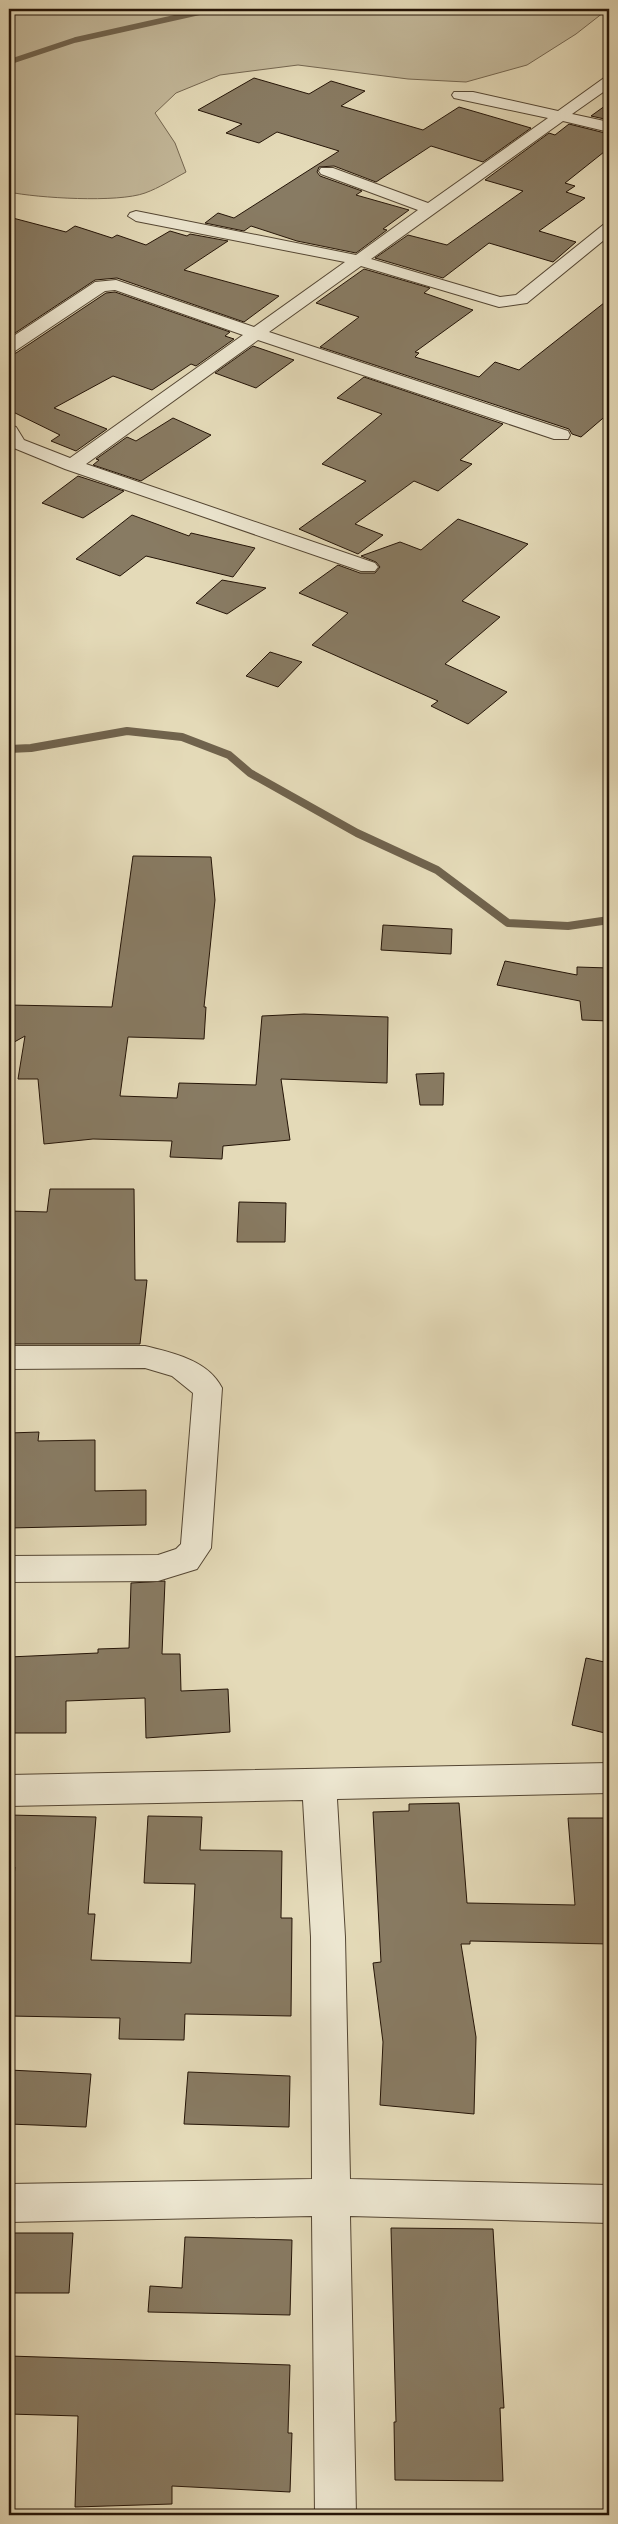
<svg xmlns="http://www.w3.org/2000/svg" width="618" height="2524" viewBox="0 0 618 2524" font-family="'IM FELL Great Primer',serif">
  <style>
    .green { fill: #c3b89a; stroke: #746650 }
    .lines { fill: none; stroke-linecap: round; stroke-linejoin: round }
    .stream-far1 { stroke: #70634d; stroke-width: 5.5 }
    .stream { stroke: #70634d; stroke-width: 8 }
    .building { fill: #887b63; stroke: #241407 }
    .minor-casing { stroke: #544633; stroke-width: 2 }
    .minor { fill: #ede7d1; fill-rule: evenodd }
  </style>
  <rect width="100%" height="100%" fill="#e4dab8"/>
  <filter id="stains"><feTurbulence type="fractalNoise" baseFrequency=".004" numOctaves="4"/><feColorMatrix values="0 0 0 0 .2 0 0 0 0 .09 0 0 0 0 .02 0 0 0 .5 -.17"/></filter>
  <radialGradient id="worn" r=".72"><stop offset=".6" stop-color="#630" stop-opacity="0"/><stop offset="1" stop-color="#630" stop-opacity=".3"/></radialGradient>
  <path class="green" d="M 9,9 L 608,9 L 576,34 L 527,65 L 466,82 L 408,79 L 298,65 L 220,75 L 176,93 L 155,113 L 175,143 L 186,172 C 173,179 159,188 145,193 C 118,203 37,198 9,192 Z"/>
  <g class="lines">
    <path class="stream-far1" d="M 9,62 L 75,40 L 214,9"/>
    <path class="stream" d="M 9,749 L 31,748 L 127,731 L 182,737 L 229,755 L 250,773 L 357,833 L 437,870 L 508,923 L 568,926 L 609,920"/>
  </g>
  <path class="building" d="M 254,78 L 309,94 L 331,81 L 365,91 L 341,106 L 423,130 L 459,107 L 531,128 L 483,162 L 431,146 L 376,182 L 334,166 L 319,167 L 317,172 L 320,176 L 362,191 L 356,195 L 409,210 L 383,229 L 387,230 L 356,253 L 297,241 L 251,226 L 244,231 L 205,223 L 218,213 L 234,218 L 339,151 L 277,132 L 259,143 L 226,133 L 242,124 L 198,110 Z
    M 609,103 L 609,120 L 591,116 Z
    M 569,124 L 609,134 L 609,148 L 565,183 L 575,186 L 566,192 L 585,198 L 539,231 L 576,242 L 553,262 L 489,243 L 443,278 L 375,258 L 408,235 L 447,245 L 523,191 L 485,180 L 549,133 L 555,135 Z
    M 9,217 L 66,232 L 75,226 L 112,238 L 117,235 L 146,245 L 170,231 L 187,236 L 190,234 L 228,241 L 184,270 L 279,296 L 244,322 L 117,278 L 95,280 L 9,337 Z
    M 364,269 L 430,288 L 424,293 L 473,310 L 415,352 L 419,353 L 415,357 L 479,377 L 495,362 L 519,370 L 609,299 L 609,413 L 581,437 L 572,434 L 569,429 L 320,347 L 359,317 L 316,303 Z
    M 115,292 L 230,332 L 225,336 L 234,339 L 196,366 L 191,364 L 152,390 L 113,376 L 54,408 L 107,429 L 76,451 L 51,441 L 60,435 L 9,410 L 9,354 L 16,353 L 106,293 Z
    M 253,346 L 294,360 L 256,388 L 215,373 Z
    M 364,377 L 503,424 L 460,460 L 472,464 L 438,491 L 414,481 L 355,524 L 383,535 L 358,554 L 299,529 L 366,481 L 322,464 L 382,414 L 337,398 Z
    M 173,418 L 211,435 L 141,481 L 93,465 L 99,460 L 96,459 L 127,437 L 136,441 Z
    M 78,476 L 124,491 L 83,518 L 42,503 Z
    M 132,515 L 189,536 L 191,533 L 255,548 L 233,577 L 146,556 L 120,576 L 76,559 Z
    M 458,519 L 528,544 L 462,601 L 500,617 L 445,664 L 507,692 L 468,724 L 431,706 L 438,701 L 312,645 L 348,613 L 299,593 L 338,565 L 360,573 L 375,573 L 380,567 L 376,562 L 361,556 L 400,542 L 421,550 Z
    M 222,580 L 266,588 L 227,614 L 196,603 Z
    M 270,652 L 302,662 L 278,687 L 246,676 Z
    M 133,856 L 211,857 L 215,900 L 204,1007 L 206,1007 L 204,1039 L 128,1037 L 120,1096 L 177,1098 L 179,1083 L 256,1085 L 262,1016 L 304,1014 L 388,1017 L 387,1083 L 281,1079 L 290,1140 L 223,1146 L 222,1159 L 170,1157 L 172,1141 L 93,1139 L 44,1144 L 38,1079 L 18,1079 L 25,1036 L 9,1045 L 9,1005 L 112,1007 Z
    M 383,925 L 452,929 L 451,954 L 381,950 Z
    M 505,961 L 577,975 L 577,967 L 609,968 L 609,1021 L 582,1020 L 580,1001 L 497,985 Z
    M 444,1073 L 443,1105 L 420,1105 L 416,1074 Z
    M 50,1189 L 134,1189 L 135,1280 L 147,1280 L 140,1344 L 9,1344 L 9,1211 L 47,1212 Z
    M 239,1202 L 286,1203 L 285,1242 L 237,1242 Z
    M 39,1432 L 38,1441 L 95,1440 L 95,1491 L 146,1490 L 146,1525 L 9,1528 L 9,1433 Z
    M 165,1581 L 162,1654 L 180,1654 L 181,1691 L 228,1689 L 230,1732 L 146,1738 L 145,1698 L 66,1701 L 66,1733 L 9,1733 L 9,1657 L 98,1653 L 98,1649 L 129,1648 L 131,1583 Z
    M 586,1658 L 609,1663 L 609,1734 L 572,1725 Z
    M 459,1803 L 467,1903 L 575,1905 L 568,1818 L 609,1818 L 609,1944 L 470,1941 L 470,1944 L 461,1944 L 476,2037 L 474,2114 L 380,2105 L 383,2042 L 373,1963 L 381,1962 L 373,1812 L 409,1811 L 409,1804 Z
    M 9,1815 L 96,1817 L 88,1914 L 95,1914 L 91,1960 L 191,1963 L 195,1884 L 144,1883 L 148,1816 L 202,1817 L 200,1850 L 282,1851 L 281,1918 L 292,1918 L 291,2016 L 185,2014 L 184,2040 L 119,2039 L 120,2018 L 9,2016 L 9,1923 L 15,1867 L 9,1867 Z
    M 9,2070 L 91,2074 L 86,2127 L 9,2124 Z
    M 188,2072 L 290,2076 L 289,2127 L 184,2124 Z
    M 391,2228 L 493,2229 L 504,2408 L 500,2408 L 503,2481 L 395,2480 L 394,2422 L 396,2422 Z
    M 9,2233 L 73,2233 L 69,2293 L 9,2293 Z
    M 185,2237 L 292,2240 L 290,2315 L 148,2312 L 150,2286 L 182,2288 Z
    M 9,2356 L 290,2365 L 288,2433 L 292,2433 L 290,2492 L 172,2486 L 172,2504 L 75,2507 L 78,2416 L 9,2414 Z"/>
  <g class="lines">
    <defs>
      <path id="minor" d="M 609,77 L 609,88 L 572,114 L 609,122 L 609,132 L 563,121 L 371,259 L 500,297 L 516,295 L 603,225 L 609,223 L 609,236 L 527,303 L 499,307 L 361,266 L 269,332 L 568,431 L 570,435 L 568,439 L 554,439 L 258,340 L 86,464 L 375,563 L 378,567 L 375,571 L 361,571 L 65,469 L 9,446 L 9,425 L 16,427 L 24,440 L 70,458 L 243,335 L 115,290 L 105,291 L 15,351 L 9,352 L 9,339 L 95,282 L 116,280 L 254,327 L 345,262 L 136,221 L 128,216 L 130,213 L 136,211 L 356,255 L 418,210 L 321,174 L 319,171 L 321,168 L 333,168 L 428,203 L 548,118 L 454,98 L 452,95 L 454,92 L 473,92 L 558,111 L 604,78 Z
        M 145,1346 C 173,1353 208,1360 222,1388 L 211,1548 L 197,1569 L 158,1581 L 9,1582 L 9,1556 L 158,1555 L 176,1549 L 181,1544 L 193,1393 L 172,1376 L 145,1368 L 9,1369 L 9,1346 Z
        M 609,1763 L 609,1793 L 337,1799 L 345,1937 L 350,2179 L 609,2185 L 609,2223 L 350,2216 L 356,2515 L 315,2515 L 312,2216 L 9,2222 L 9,2184 L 312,2179 L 311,1937 L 303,1800 L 9,1806 L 9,1775 Z"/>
    </defs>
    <use href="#minor" class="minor-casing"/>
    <use href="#minor" class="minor"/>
  </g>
  <rect width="618" height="2524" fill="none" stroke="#e4dab8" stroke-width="30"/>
  <rect x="10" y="10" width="598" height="2504" fill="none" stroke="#241407" stroke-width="2.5"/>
  <rect x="15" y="15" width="588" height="2494" fill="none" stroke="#241407"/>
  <rect width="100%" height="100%" filter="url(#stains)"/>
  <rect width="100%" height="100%" fill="url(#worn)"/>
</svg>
